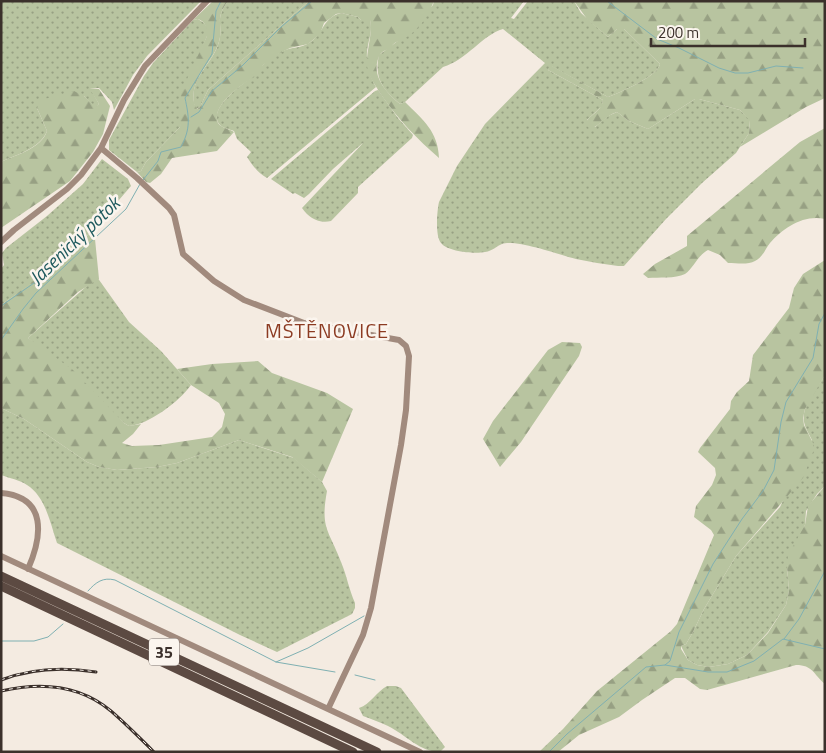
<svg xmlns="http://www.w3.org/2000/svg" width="826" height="753" viewBox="0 0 826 753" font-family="'Titillium Web',sans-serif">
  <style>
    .grass { fill: url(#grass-dots) }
    .forest { fill: url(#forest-firs) }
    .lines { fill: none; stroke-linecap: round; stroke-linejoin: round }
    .stream { stroke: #7fb0b2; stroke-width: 1 }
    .secondary { stroke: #a18a7d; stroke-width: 6 }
    .highway { stroke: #5c4a42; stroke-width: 9 }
    .rail-casing { stroke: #3b302b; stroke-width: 3 }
    .rail { stroke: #fbf5ee; stroke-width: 1; stroke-dasharray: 4; stroke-linecap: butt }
    .labels { text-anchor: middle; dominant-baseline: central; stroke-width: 5; stroke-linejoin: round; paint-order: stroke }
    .shield { fill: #fbf5ee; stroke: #756b66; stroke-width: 1 }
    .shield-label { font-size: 16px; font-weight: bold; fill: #3b302b }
    .water-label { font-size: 19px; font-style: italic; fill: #1f5a5e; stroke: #fbf5ee }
    .quarter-label { font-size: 20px; letter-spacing: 1px; fill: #8c3b22; stroke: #fbf5ee }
  </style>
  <defs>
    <pattern id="grass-dots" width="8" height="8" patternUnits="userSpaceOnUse" patternTransform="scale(1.25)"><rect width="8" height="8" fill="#b8c4a0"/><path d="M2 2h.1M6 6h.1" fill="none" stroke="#97a083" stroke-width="1.8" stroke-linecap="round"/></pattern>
    <pattern id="forest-firs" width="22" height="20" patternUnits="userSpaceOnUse" patternTransform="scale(1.25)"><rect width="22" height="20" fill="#b8c4a0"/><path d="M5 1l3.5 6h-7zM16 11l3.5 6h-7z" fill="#97a083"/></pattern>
  </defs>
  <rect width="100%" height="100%" fill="#f4ebe1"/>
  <path class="grass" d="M 1,1 L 201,1 L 147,56 L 133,75 L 114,110 L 112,102 L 99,88 L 90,88 L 99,104 L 96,108 L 84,96 L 37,108 L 47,131 C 40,149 17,154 1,162 Z
    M 228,1 L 309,1 L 208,90 L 200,107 L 196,109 C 193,104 193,97 194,90 C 197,73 212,62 218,45 C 225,25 213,21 228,1 Z
    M 434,1 L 524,1 L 511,18 L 514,19 L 528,1 L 574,1 L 581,13 L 608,37 L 617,29 L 624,29 L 660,64 C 658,76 621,92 608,97 L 551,66 L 548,70 L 603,100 L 602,106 L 587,120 L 595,127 L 608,116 L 617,112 L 629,121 L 648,129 L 695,99 L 699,99 L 740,110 L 750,120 L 749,133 L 736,153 L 702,183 L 666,219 L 624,266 L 618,266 C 604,264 590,262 576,259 C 560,255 516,239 502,244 C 496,246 493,251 485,252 C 475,254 448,252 441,243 C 435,236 437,211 439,202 L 457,166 L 485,124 L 545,63 L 503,29 C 482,35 467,60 443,67 L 405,102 L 400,104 C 382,89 374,78 379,55 L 399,40 L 433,5 Z
    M 341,13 L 358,17 L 361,20 L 370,20 C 373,31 368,41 367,52 C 366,64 370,77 376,87 L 267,178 C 259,174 252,165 247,157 L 251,152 L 237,139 L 234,131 C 229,129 223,128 220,125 C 206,110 241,85 251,78 C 255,76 258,71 261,67 C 267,60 276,54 283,51 C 291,47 302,48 309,43 C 324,34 322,18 341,13 Z
    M 198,19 L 204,23 L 207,27 L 207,36 L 201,51 L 180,127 L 146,162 L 141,171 L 137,172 L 109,150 L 109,140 L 144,76 L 153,63 L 193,20 Z
    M 378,90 L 398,118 L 413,135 L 412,138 L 358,187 L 358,193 L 331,221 C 319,224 309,218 302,208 L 364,142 L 333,169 L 309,194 L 304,198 L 295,193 L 293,194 L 271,179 L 375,91 Z
    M 102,159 L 128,179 L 131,186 L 94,229 L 49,272 L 40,273 L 35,281 L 1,305 L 1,269 L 4,265 L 2,253 L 6,248 L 47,216 L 83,184 Z
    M 97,277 L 129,322 L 161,351 L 191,385 C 180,401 148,425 129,426 L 124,423 L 28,338 Z
    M 825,375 L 825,486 L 817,494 L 806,511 L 805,525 L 787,567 L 789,591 L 786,605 L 768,632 L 747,655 L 728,664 L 709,667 L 697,665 L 688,660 L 681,646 L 686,644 L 693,632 L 704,609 L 736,556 L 780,507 L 812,440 C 809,434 805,428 804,422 C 801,407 817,388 825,375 Z
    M 1,408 L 24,419 L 87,462 L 99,467 L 117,470 L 157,467 L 177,463 L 239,440 L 294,458 L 322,482 L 327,491 C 320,529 329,530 341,562 C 347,576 349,590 355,603 L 355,608 L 352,614 L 277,652 L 240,635 L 57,543 C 50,523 46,497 27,485 C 20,480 9,478 1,475 Z
    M 387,686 L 396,686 L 401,688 L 445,747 L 440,752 C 420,752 406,735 388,726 C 380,722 371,719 363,716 L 359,708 C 371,704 376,692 387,686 Z"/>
  <path class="forest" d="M 213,1 L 228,1 C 213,21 225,25 218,45 C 212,61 197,73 194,90 C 193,96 193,104 197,109 L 200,107 L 208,90 L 309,1 L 434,1 C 428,16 419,30 405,38 C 398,42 394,41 390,49 C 381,51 379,54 377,63 C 374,79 388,94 400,104 L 405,102 C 423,120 438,131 439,158 C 417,139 399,120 382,96 C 376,86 369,78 367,66 C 366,50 373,35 370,20 L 361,20 L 358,17 L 341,13 L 336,14 L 324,23 L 320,34 L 308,44 L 290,48 L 278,54 L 263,65 L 258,75 C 246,81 210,105 218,123 C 221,128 230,129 234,132 L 217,151 L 172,158 L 161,174 L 150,183 L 146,182 L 137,172 L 141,171 L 146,162 L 180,127 L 181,92 L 207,36 C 207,28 206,22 198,19 L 193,20 Z
    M 574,1 L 825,1 L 825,98 L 806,107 L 740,147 L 749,133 L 750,121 L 740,110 L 699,99 L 695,99 L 648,129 L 629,121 L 617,112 C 606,115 600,126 590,129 L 585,124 C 590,114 602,111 603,100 L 548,70 L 550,65 L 608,97 C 621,92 658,76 660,64 L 624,29 L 617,29 L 608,37 L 587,19 Z
    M 89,88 L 99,89 L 110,106 L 103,134 L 93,152 L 70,181 L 1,228 L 1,162 C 17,154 41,149 47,131 L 37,108 L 41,100 L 74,91 L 84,96 L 96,107 L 99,104 Z
    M 825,128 L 825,219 C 804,214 783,228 770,243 C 765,249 764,256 755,261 C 748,265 737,263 728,263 L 720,255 L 708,250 C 697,256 693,269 685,274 C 675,279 659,277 648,278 L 643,274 L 655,264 L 687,246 L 687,236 L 800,142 Z
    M 94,229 L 99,279 L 78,292 L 28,338 L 73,370 L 124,423 L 129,426 L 141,424 L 133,434 L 122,443 L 132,446 L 159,445 L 212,437 L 222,427 L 225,414 L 219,403 L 191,385 L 177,369 L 212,364 L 258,361 L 272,373 L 327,393 L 353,409 L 322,482 L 292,457 L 239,440 L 177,463 L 157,467 L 117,470 L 99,467 L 87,462 L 24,419 L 1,408 L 1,305 L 34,281 L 40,273 L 50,272 Z
    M 825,260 L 825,375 L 805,409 L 803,418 L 804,425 L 814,445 L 813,452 L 803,478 L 736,556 L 704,609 L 693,632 L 686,644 L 681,646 L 681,649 L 688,660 L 697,665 L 709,667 L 728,664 L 747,655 L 768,633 L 786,605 L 789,591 L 787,567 L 788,555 L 805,525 L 808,506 L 825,486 L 825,684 C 813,674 813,665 796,665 L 707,690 L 700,689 L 685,678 L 675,678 L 642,700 L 619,717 L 579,735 L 558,752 L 539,752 L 563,729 L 597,691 L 671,631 L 677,624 L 714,535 L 711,530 L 694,517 L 696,506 L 712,485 L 716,475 L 715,468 L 698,452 L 700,448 L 730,409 L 731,401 L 737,392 L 749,381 L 753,355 L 789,308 L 794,288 L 803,274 Z
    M 562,342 L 580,343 L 582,347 L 579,356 L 521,442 L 500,467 L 483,439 L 493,421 L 548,350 Z"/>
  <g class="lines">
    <path class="stream" d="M 607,1 L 657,39 L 679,48 L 719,68 L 735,73 L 748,73 L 776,66 L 803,68
      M 191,117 L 199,112 L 212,91 L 242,66 L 281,27 L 312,1
      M 143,180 L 158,161 L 161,152 L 181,147 C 191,128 189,117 185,98 L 212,54 L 216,11 L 221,1
      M 1,306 L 34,283 L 48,280
      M 1,340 L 23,309 L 36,293 L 126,209 L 140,184
      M 88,591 C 96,582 103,577 115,580 L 276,662 L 335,672
      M 784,639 L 799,619 L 825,571
      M 1,641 L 34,641 L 48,637 L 63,624
      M 276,662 L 308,648 L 364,616
      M 665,665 L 670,661 L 679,632 L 713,564 L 742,519 L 763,491 L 774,470 L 781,422 L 786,402 L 813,358 L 819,324 L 825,313
      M 355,675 L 375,680
      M 549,752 L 567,734 L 646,667 L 665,665 L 708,672 L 727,672 L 754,661 L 783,639 L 825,649"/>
    <path class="secondary" d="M 101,148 L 137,178 L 169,208 L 174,215 L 183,254 L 214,281 L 244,300 L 304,323 L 399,340 L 406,346 L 409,356 L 406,410 L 401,445 L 371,608 L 363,635 L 328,709
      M 1,242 L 14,230 L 67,189 L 81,175 L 101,148 L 124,100 L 145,66 L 207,1
      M 1,493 C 48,497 42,537 28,569
      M 1,556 L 420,752"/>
    <path class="highway" d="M 1,576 L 377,752
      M 1,586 L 353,752"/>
    <defs>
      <path id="rail" d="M 1,680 C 32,668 64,667 96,672
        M 1,691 C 40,682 80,685 111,711 C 126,724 140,738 154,752"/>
    </defs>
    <use href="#rail" class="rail-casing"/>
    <use href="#rail" class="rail"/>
  </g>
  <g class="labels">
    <rect class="shield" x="149" y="638.5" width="30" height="27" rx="4"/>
    <g class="shield-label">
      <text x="164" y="652">35</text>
    </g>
    <g class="water-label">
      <text transform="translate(74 240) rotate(-44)">Jasenický potok</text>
    </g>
    <g class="quarter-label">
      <text x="327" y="330">MŠTĚNOVICE</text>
    </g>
  </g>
  <rect width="826" height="753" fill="none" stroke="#3b302b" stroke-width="5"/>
  <path d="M651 38v8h154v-8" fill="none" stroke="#3b302b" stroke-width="2.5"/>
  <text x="658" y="38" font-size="15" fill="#3b302b" stroke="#fbf5ee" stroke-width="4" paint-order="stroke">200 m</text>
</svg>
